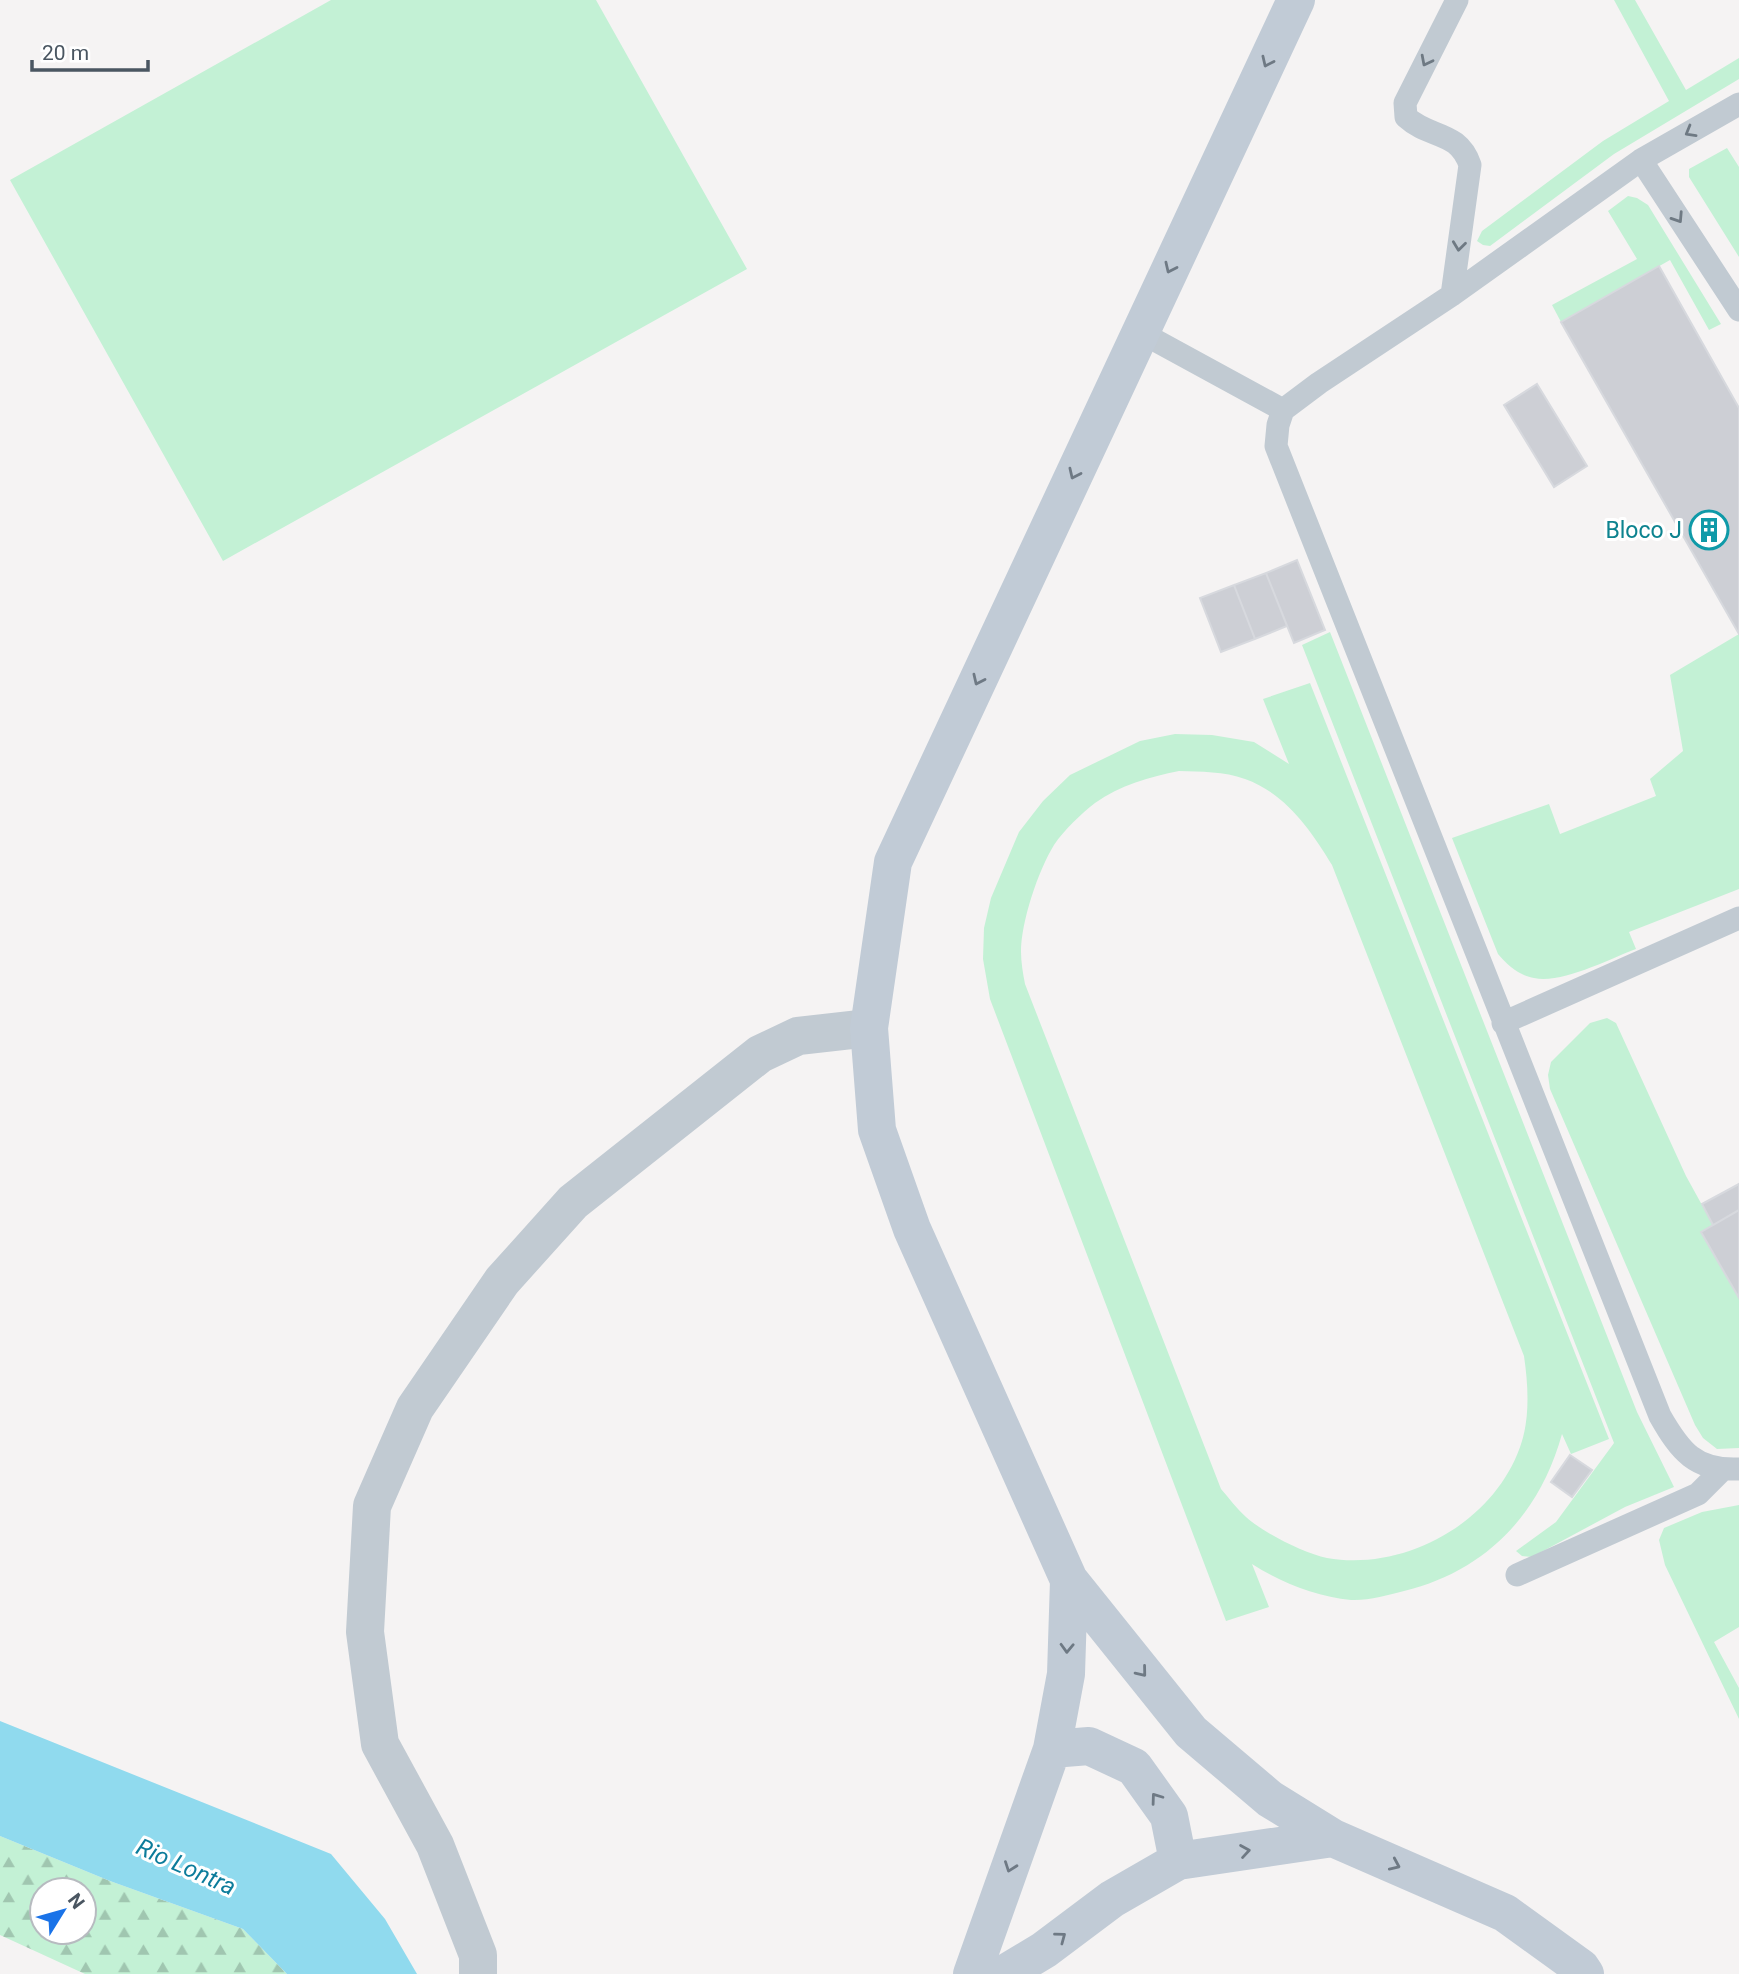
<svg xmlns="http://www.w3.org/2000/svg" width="1739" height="1974" viewBox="0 0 1739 1974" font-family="Roboto,sans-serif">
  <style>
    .grass { fill: #c3f1d5; fill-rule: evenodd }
    .forest { fill: url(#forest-firs); fill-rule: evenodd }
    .water { fill: #90daee }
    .building { fill: #cdcfd5; stroke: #d7d9de; stroke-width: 2 }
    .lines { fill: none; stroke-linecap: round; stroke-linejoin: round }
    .lane { stroke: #c1cad2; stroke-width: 23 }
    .street { stroke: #c1cad2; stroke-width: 38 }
    .secondary { stroke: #c1cbd6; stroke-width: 38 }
    .oneway { stroke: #6e7983 }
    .oneway2 { stroke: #6e7984 }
    .labels { text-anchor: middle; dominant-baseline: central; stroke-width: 6; stroke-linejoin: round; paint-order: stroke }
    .culture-label { font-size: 23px; fill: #0d838f; stroke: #fff; text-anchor: end }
    .water-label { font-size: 24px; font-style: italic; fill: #0c7c9b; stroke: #fff }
  </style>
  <defs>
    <pattern id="forest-firs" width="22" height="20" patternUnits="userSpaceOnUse" patternTransform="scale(1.75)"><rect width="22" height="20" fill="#c3f1d5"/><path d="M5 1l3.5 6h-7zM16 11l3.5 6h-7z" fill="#a0c6b0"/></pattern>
  </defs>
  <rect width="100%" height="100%" fill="#f5f3f3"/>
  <path class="grass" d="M 331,0 L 596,0 L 747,269 L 223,561 L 10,180 Z
    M 1614,0 L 1635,0 L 1686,90 L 1739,58 L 1739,79 L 1614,154 L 1490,246 L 1483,245 L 1477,241 L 1482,231 L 1603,141 L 1669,101 Z
    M 1727,148 L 1739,167 L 1739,257 L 1689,177 L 1689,169 Z
    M 1628,196 L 1637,198 L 1648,205 L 1721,324 L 1709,330 L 1670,260 L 1561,322 L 1552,305 L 1637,259 L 1608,211 Z
    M 1330,632 L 1637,1412 L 1674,1487 L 1625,1507 L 1532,1557 L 1522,1556 L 1516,1551 L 1556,1522 L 1614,1443 L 1302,645 Z
    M 1739,634 L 1739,889 L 1629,932 L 1636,949 C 1609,959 1562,984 1534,978 C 1520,976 1507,965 1498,954 L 1452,838 L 1549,804 L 1560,834 L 1656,796 L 1650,779 L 1683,751 L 1670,675 Z
    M 1310,683 L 1609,1439 L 1571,1454 L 1562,1434 C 1540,1514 1486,1571 1404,1591 C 1388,1595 1367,1601 1351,1600 C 1317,1597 1280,1582 1252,1564 L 1269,1607 L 1226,1621 L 990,999 L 983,959 L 984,928 L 991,898 L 1019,832 L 1043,801 L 1070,775 L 1140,741 L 1175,734 L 1212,735 L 1254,742 L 1289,764 L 1263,699 ZM 1179,771 C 1201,772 1224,771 1245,779 C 1285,793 1311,830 1332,865 L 1524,1356 C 1528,1384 1530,1414 1522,1441 C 1498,1520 1407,1572 1327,1558 C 1303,1553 1264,1533 1246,1517 C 1237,1509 1229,1498 1221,1489 L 1025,984 C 1023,974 1021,962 1021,952 C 1021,922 1038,871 1054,845 C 1064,830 1081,814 1095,803 C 1120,785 1150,777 1179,771 Z
    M 1607,1018 L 1616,1023 L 1686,1176 L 1713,1225 L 1701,1232 L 1739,1298 L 1739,1448 L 1717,1449 L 1703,1438 L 1695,1425 L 1550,1089 L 1548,1075 L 1551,1062 L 1590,1023 Z
    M 1739,1505 L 1739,1627 L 1714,1642 L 1739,1688 L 1739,1719 L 1665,1565 L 1659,1540 L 1664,1528 L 1702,1512 Z"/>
  <path class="forest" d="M 0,1836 L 110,1881 L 243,1929 L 287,1974 L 85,1974 L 0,1935 ZM 42,1890 L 84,1890 L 84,1932 L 42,1932 Z"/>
  <path class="water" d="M 0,1721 L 331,1854 L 385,1919 L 417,1974 L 287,1974 L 243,1929 L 110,1881 L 0,1836 Z"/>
  <path class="building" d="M 1659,266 L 1739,408 L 1739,634 L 1561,322 Z
    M 1537,384 L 1587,466 L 1554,487 L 1504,405 Z
    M 1297,560 L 1325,630 L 1294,643 L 1266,573 Z
    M 1266,573 L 1287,626 L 1255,639 L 1234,585 Z
    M 1234,585 L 1255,639 L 1221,652 L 1200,598 Z
    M 1739,1184 L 1739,1210 L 1713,1225 L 1702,1204 Z
    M 1739,1210 L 1739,1298 L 1701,1232 Z
    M 1570,1455 L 1592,1470 L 1572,1497 L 1551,1482 Z"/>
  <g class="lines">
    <path class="lane" d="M 1739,104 L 1641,160 L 1452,295 L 1319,383 L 1283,410 L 1278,425 L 1276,446 L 1660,1416 C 1680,1451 1695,1471 1739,1469
      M 1641,160 L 1739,310
      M 1452,295 L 1470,165 C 1458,130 1430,139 1406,117 L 1405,103 L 1457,0
      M 1140,332 L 1283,410
      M 1503,1023 L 1739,918
      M 1517,1575 L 1698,1494 L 1722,1470"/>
    <path class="street" d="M 478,1974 L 478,1955 L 435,1845 L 380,1744 L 365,1632 L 372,1506 L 415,1408 L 502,1281 L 573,1202 L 760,1054 L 798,1036 L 869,1028"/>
    <path class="secondary" d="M 1296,0 L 893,862 L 869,1028 L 877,1130 L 912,1229 L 1069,1580 L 1191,1732 L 1270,1799 L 1333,1838 L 1505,1913 L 1581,1968 L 1585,1974
      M 1052,1749 L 1089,1746 L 1134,1767 L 1169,1816 L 1178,1861
      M 972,1974 L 1052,1749 L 1066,1674 L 1069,1580
      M 1004,1974 L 1044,1950 L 1112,1899 L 1178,1861 L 1333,1838"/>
  </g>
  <defs><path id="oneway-chevron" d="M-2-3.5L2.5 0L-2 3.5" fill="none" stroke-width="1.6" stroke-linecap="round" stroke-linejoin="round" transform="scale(1.75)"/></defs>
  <g class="oneway">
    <use href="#oneway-chevron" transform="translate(1426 61) rotate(117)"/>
    <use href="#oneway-chevron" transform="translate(1690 132) rotate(150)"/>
    <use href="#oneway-chevron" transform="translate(1678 218) rotate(57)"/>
    <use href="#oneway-chevron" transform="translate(1459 246) rotate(97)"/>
  </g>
  <g class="oneway2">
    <use href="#oneway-chevron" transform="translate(1267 62) rotate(115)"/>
    <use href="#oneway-chevron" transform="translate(1170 268) rotate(115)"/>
    <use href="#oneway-chevron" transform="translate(1074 474) rotate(115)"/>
    <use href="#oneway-chevron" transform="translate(978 680) rotate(115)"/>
    <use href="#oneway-chevron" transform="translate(1067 1648) rotate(92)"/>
    <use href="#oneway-chevron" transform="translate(1142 1672) rotate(51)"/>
    <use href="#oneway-chevron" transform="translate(1156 1798) rotate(-126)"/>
    <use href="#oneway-chevron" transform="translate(1245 1851) rotate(-9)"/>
    <use href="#oneway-chevron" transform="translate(1395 1865) rotate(24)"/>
    <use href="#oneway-chevron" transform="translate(1010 1867) rotate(110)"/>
    <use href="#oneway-chevron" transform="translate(1061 1937) rotate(-37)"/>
  </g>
  <defs>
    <symbol id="building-ring" viewBox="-11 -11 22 22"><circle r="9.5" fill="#fff" stroke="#0f9aa8" stroke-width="1.5"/><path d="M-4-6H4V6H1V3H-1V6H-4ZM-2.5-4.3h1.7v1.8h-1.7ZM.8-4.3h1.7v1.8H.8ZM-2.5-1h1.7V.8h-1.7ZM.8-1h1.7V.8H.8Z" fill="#0f9aa8"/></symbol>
  </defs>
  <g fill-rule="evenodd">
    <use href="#building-ring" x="1687" y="508" width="44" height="44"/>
  </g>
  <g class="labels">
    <g class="culture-label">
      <text x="1682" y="530">Bloco J</text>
    </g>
    <g class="water-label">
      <text transform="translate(186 1867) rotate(24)">Rio Lontra</text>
    </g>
  </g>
  <g transform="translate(63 1911) rotate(53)"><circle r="33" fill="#ffffff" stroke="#b7bbc0" stroke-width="2"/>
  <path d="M0-5L12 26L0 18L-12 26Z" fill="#1a73e8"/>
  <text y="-10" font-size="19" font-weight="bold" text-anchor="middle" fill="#4a5661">N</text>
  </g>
  <path d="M32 60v10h116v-10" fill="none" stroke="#4a5661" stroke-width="3.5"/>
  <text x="42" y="60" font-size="21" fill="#4a5661" stroke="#ffffff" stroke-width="5" paint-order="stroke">20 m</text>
</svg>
